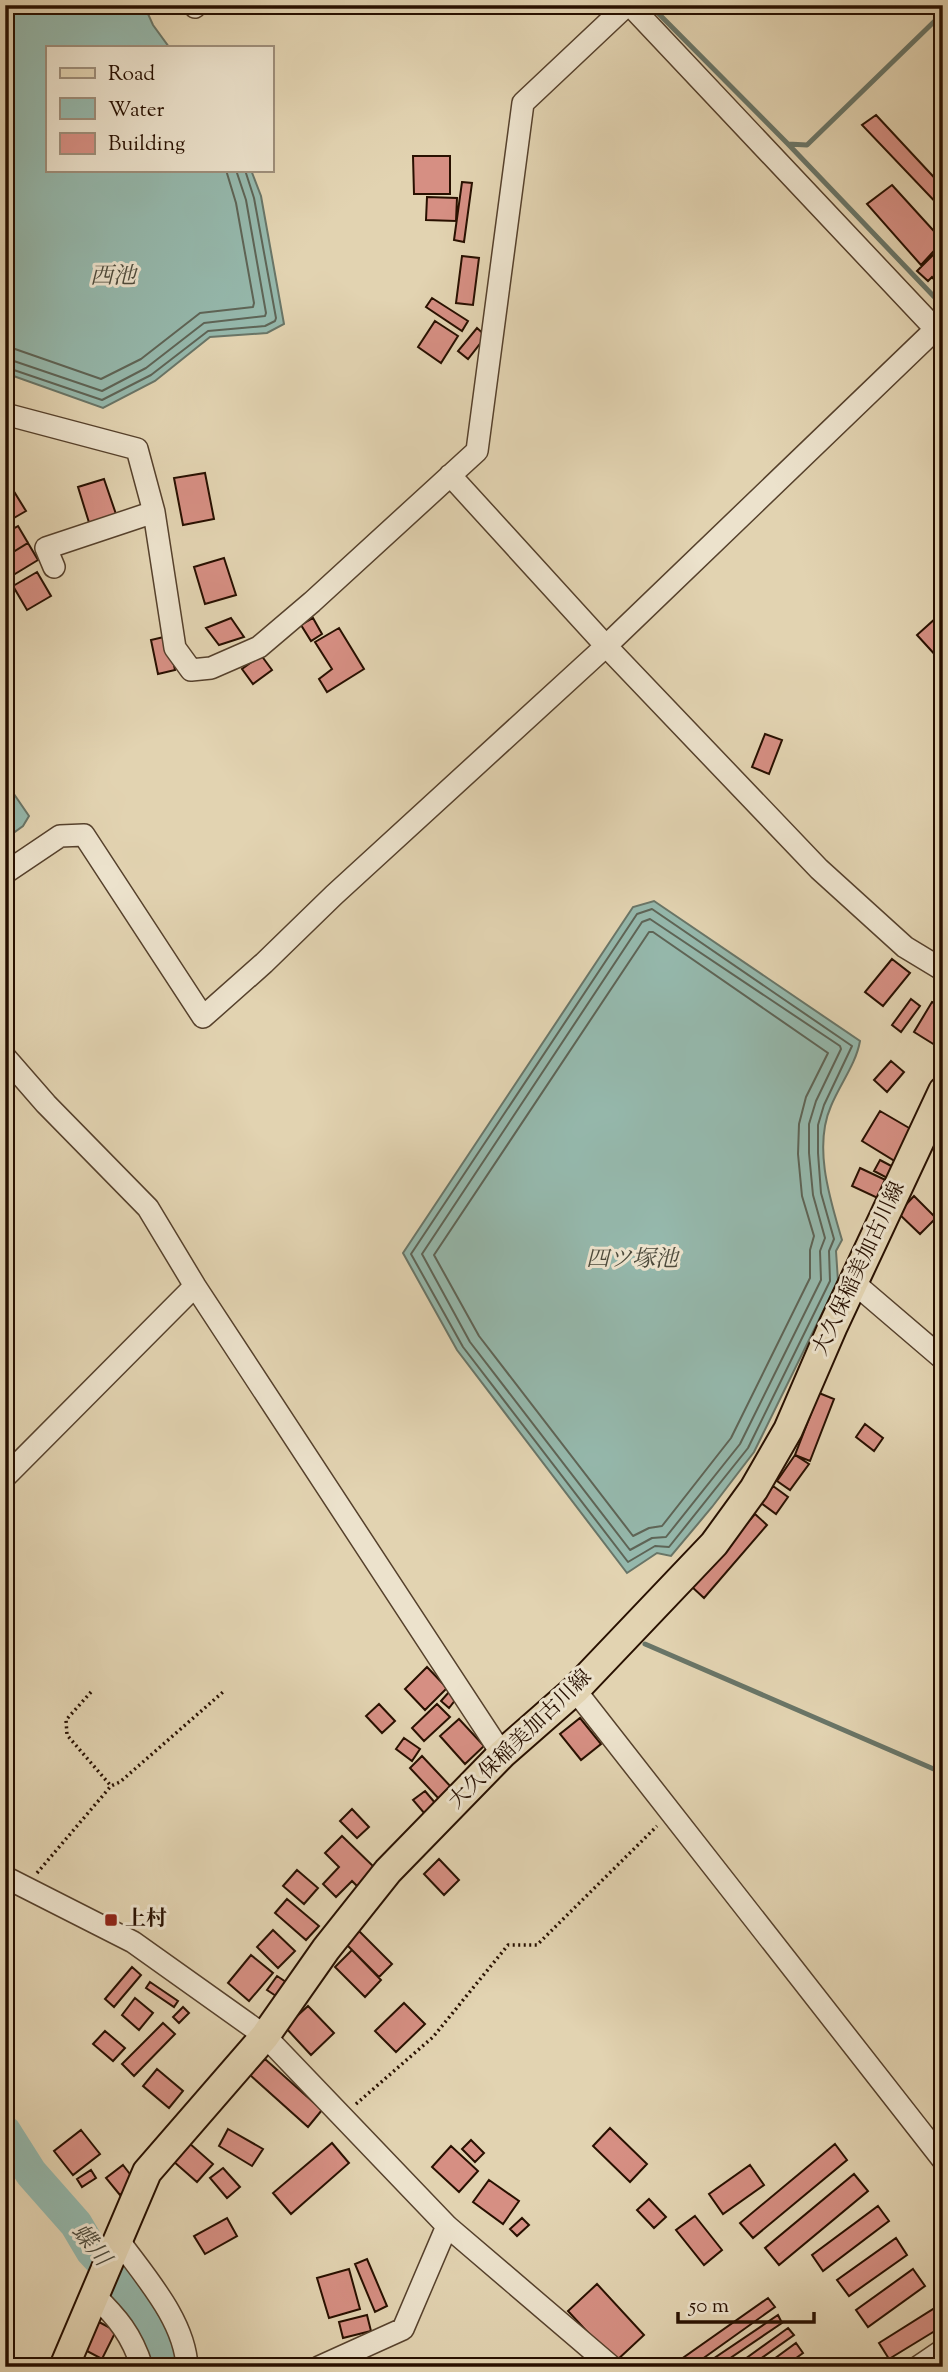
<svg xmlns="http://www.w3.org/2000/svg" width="948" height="2372" viewBox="0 0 948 2372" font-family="'Sorts Mill Goudy','Noto Serif JP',serif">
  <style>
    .water { fill: #95b8ac; stroke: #697567; stroke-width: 2 }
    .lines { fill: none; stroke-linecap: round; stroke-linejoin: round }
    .shore { stroke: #5e6456; stroke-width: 2 }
    .stream { stroke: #697567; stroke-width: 5 }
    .river { stroke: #95b8ac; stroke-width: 33 }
    .building { fill: #d68f83; stroke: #281000; stroke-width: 2 }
    .minor-casing { stroke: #56412c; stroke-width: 24 }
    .major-casing { stroke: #281000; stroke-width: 32 }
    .path { stroke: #281000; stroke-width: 3.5; stroke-dasharray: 2 3.5; stroke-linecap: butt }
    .minor { stroke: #ece2cc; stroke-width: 21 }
    .major { stroke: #e2d3b1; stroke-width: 28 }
    .poi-dot { fill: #8f2418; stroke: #ece2cc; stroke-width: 2.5 }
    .labels { text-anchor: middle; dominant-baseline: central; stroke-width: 6; stroke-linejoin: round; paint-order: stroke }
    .street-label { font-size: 21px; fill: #281000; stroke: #ece2cc }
    .poi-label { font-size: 21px; font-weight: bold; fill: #281000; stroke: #ece2cc; text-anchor: start }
    .water-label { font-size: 23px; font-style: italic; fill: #4e4b3c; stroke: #ece2cc }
  </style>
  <rect width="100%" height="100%" fill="#e2d3b1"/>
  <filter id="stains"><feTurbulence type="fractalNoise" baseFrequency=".00286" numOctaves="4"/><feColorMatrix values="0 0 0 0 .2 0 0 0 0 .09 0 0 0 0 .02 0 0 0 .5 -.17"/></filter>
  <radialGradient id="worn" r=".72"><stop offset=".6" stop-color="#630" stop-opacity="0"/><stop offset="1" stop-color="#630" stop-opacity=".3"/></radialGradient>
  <path class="water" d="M 5,5 L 144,5 L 153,25 L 169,47 L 47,47 L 47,170 L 251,170 L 261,196 L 284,324 L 267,333 L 210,337 L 155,381 L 103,408 L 5,373 Z
    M 5,781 L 29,816 L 23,826 L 5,839 Z
    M 654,901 L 860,1041 C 856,1064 840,1084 831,1106 C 813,1147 830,1199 842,1240 L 836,1251 L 838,1281 L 754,1452 L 712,1507 L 671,1556 L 657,1553 L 627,1573 L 457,1350 L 403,1253 L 633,907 Z"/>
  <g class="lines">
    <path class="shore" d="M 5,347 L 15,349 L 101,379 L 141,359 L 200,313 L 253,307 L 254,303 L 236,203 L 226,170
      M 5,358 L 102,391 L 146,368 L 204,323 L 265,316 L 266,313 L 246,200 L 236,170
      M 5,367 L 102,400 L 151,375 L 208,331 L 265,326 L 275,321 L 276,318 L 254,198 L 245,170
      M 652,909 L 852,1046 L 824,1105 L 818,1125 L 818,1153 L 821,1193 L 834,1239 L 829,1251 L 830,1281 L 748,1448 L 669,1547 L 655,1546 L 628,1562 L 463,1347 L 411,1254 L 637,914 Z
      M 650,919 L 840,1046 L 841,1049 L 816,1101 L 809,1124 L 809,1153 L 813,1195 L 825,1238 L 820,1251 L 821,1280 L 740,1444 L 666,1537 L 652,1538 L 630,1550 L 470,1342 L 422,1254 L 642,922 Z
      M 649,932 L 653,932 L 828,1053 L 806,1097 L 799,1124 L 798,1154 L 802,1196 L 814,1236 L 810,1250 L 810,1278 L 731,1438 L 662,1526 L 649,1528 L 633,1536 L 479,1336 L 434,1255 Z"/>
    <path class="stream" d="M 650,5 L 788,144 L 807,145 L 943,13
      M 788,144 L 943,306
      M 645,1644 L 943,1773
      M 5,2351 L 13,2361 L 13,2367"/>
    <path class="river" d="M 5,2132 L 31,2173 L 76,2224 L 92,2251 L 120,2281 L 132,2299 L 157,2341 L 162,2367"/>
  </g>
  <path class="building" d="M 876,115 L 943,187 L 943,210 L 862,125 Z
    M 413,156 L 450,156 L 450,194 L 414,194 Z
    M 462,182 L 472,183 L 464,242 L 454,240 Z
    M 892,185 L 943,241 L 921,265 L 867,204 Z
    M 427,197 L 457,198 L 456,221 L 426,220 Z
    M 943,245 L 943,290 L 932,277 L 928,281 L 917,271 Z
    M 462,256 L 479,258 L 473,305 L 456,303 Z
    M 432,298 L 468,321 L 462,331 L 426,307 Z
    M 435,321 L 458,336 L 441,363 L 418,347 Z
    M 477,328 L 486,336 L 468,359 L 458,351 Z
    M 205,473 L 214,519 L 183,525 L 174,478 Z
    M 104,479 L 118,520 L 91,529 L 78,487 Z
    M 10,485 L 26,511 L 5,523 L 5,488 Z
    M 18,526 L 28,543 L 5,557 L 5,533 Z
    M 28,543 L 38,560 L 5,580 L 5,557 Z
    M 224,558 L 236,595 L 205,604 L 194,567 Z
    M 37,572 L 51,596 L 27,610 L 13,586 Z
    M 231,618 L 244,637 L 219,645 L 206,628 Z
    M 313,618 L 322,634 L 311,641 L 301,625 Z
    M 936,618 L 943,625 L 943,653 L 938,658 L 917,635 Z
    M 339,628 L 364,669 L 327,692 L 319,679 L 332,669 L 315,642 Z
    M 168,636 L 175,670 L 158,674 L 151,640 Z
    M 261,655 L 272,670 L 253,684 L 242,669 Z
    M 765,734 L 782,740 L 769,774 L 752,767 Z
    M 892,959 L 910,973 L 883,1006 L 865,992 Z
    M 911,999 L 920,1006 L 901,1032 L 892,1025 Z
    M 932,1002 L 943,1008 L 943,1050 L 914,1032 Z
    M 891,1061 L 904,1072 L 887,1092 L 874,1080 Z
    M 880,1111 L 916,1132 L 898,1163 L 862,1141 Z
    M 943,1128 L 943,1150 L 932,1140 Z
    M 880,1160 L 897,1169 L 891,1180 L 874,1171 Z
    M 860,1168 L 892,1183 L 884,1201 L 852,1186 Z
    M 914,1196 L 936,1218 L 920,1234 L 898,1213 Z
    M 819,1393 L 834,1399 L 810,1461 L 795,1455 Z
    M 865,1424 L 883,1438 L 874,1451 L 856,1437 Z
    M 795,1455 L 809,1464 L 790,1490 L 777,1481 Z
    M 773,1486 L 788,1497 L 776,1514 L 761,1503 Z
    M 755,1514 L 767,1525 L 704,1598 L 692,1587 Z
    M 427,1667 L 447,1688 L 425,1710 L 405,1689 Z
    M 449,1692 L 456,1699 L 449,1708 L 441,1701 Z
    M 379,1704 L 395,1721 L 382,1733 L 366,1716 Z
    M 437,1704 L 450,1717 L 424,1741 L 412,1728 Z
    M 580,1718 L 601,1744 L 581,1760 L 560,1734 Z
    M 459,1719 L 484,1746 L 465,1764 L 440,1736 Z
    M 404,1738 L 420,1749 L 412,1761 L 396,1749 Z
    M 422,1756 L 453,1789 L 441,1801 L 410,1768 Z
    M 425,1791 L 436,1804 L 425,1814 L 413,1800 Z
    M 352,1809 L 369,1827 L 357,1838 L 340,1821 Z
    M 342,1836 L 376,1869 L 358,1887 L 352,1881 L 336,1897 L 323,1884 L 339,1867 L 325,1853 Z
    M 439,1859 L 459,1880 L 444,1895 L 424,1874 Z
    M 297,1870 L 318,1888 L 304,1904 L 283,1886 Z
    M 287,1899 L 319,1926 L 306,1940 L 275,1913 Z
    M 273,1930 L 295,1951 L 278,1968 L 257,1947 Z
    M 359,1931 L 392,1964 L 379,1977 L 346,1944 Z
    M 352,1950 L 381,1980 L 365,1997 L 335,1967 Z
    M 251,1955 L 273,1973 L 249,2001 L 228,1983 Z
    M 132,1967 L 141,1975 L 114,2007 L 105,1999 Z
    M 277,1976 L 289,1984 L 279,1998 L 267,1990 Z
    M 150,1982 L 178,2001 L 174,2007 L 146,1988 Z
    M 135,1998 L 153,2013 L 139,2030 L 122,2015 Z
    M 404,2003 L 425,2024 L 396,2052 L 375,2031 Z
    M 308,2006 L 334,2033 L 311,2055 L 285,2027 Z
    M 183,2007 L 189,2013 L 179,2023 L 173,2017 Z
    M 163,2023 L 175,2034 L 134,2076 L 122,2064 Z
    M 105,2031 L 125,2048 L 113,2061 L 93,2044 Z
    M 265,2059 L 322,2110 L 308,2127 L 250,2075 Z
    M 157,2069 L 183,2091 L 169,2108 L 143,2086 Z
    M 610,2128 L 647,2164 L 630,2182 L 593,2146 Z
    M 228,2129 L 263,2149 L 252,2166 L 219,2146 Z
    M 81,2130 L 100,2154 L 73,2175 L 54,2151 Z
    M 471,2140 L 484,2153 L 475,2162 L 462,2149 Z
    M 189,2143 L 213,2164 L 197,2182 L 173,2161 Z
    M 332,2143 L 349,2163 L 291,2214 L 273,2193 Z
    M 835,2144 L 847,2160 L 753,2238 L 740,2223 Z
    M 451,2146 L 478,2171 L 459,2192 L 432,2167 Z
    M 123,2165 L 136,2182 L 120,2195 L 106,2178 Z
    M 750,2165 L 764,2185 L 723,2214 L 709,2194 Z
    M 223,2168 L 240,2187 L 227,2198 L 210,2178 Z
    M 91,2170 L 96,2178 L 82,2187 L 77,2179 Z
    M 854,2174 L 868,2191 L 779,2265 L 765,2248 Z
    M 489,2180 L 519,2201 L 503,2224 L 473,2202 Z
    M 649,2199 L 666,2217 L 654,2228 L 637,2210 Z
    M 878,2206 L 889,2221 L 823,2271 L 812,2255 Z
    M 695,2216 L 722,2250 L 704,2265 L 676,2230 Z
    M 227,2218 L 237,2236 L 205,2254 L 194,2236 Z
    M 522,2218 L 529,2225 L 517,2236 L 510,2229 Z
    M 896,2238 L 907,2255 L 849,2296 L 837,2280 Z
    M 367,2259 L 387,2306 L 375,2312 L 355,2264 Z
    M 349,2269 L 360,2309 L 329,2318 L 317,2278 Z
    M 913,2269 L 925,2286 L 868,2327 L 856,2310 Z
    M 597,2284 L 644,2335 L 615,2362 L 568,2311 Z
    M 768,2298 L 775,2307 L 691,2367 L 670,2367 Z
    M 938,2306 L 943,2314 L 943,2326 L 889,2359 L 879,2343 Z
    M 367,2315 L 371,2331 L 343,2338 L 339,2322 Z
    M 778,2315 L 782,2323 L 717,2367 L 701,2367 Z
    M 99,2322 L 116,2331 L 102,2359 L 85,2350 Z
    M 788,2328 L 794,2335 L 749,2367 L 734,2367 Z
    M 796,2343 L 803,2353 L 784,2367 L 763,2367 Z"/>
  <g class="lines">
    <defs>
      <path id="minor" d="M 630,5 L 943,337
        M 195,7 L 196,5
        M 5,414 L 137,449 L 154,512 L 175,648 L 191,670 L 211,668 L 259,647 L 312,602 L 477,451 L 523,103 L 627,5
        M 450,475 L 606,646 L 819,869 L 905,947 L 943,970
        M 54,567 L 46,548 L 154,512
        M 5,873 L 60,836 L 84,835 L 203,1017 L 264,963 L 334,895 L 606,646 L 943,322
        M 5,1057 L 46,1104 L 148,1208 L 195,1286 L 502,1754
        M 853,1282 L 943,1359
        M 5,1477 L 195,1286
        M 575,1690 L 943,2160
        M 5,1877 L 133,1942 L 265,2036 L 447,2226 L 612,2367
        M 117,2238 C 144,2276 185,2320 187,2367
        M 94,2295 C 117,2317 132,2335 142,2367
        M 319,2367 L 403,2329 L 447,2226
        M 918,2367 L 943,2350"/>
      <path id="major" d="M 64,2367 L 147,2172 L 265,2036 L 326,1949 L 388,1871 L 502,1754 L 575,1690 L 714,1544 L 754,1489 L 788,1430 L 833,1326 L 943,1091"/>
    </defs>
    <use href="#minor" class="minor-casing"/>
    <use href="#major" class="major-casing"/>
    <path class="path" d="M 91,1692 L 66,1720 L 67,1735 L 111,1786
      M 37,1873 L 111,1786 L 120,1782 L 223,1692
      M 356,2104 L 433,2037 L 508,1945 L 537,1945 L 657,1826"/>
    <use href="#minor" class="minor"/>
    <use href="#major" class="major"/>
  </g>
  <rect class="poi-dot" x="104" y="1913" width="14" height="14" rx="3.5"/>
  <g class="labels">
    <g class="street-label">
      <text transform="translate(860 1269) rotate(-65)">大久保稲美加古川線</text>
      <text transform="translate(521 1740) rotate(-44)">大久保稲美加古川線</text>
    </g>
    <g class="poi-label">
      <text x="125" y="1920">上村</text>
    </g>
    <g class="water-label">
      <text x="113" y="277">西池</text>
      <text x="632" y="1260">四ツ塚池</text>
      <text transform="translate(90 2246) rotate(51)">蝶川</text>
    </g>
  </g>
  <rect width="948" height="2372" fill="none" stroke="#e2d3b1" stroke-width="28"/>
  <rect x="7" y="7" width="934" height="2358" fill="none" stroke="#281000" stroke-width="3.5"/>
  <rect x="14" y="14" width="920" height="2344" fill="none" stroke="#281000" stroke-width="2"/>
  <rect x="46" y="46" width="228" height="126" fill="#ece2cc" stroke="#9e8e7a" stroke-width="2"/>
  <rect x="60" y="68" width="35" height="10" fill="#e2d3b1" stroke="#9e8e7a" stroke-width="2"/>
  <text x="108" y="80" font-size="21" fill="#281000">Road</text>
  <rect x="60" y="98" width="35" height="21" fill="#95b8ac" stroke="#9e8e7a" stroke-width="2"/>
  <text x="108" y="116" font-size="21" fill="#281000">Water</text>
  <rect x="60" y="133" width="35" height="21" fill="#d68f83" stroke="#9e8e7a" stroke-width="2"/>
  <text x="108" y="150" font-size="21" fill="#281000">Building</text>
  <path d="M678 2312v10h136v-10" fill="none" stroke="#281000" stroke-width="3.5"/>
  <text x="689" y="2312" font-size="21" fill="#281000" stroke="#ece2cc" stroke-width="5" paint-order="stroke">50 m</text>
  <rect width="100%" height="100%" filter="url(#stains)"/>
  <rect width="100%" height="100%" fill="url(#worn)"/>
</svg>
